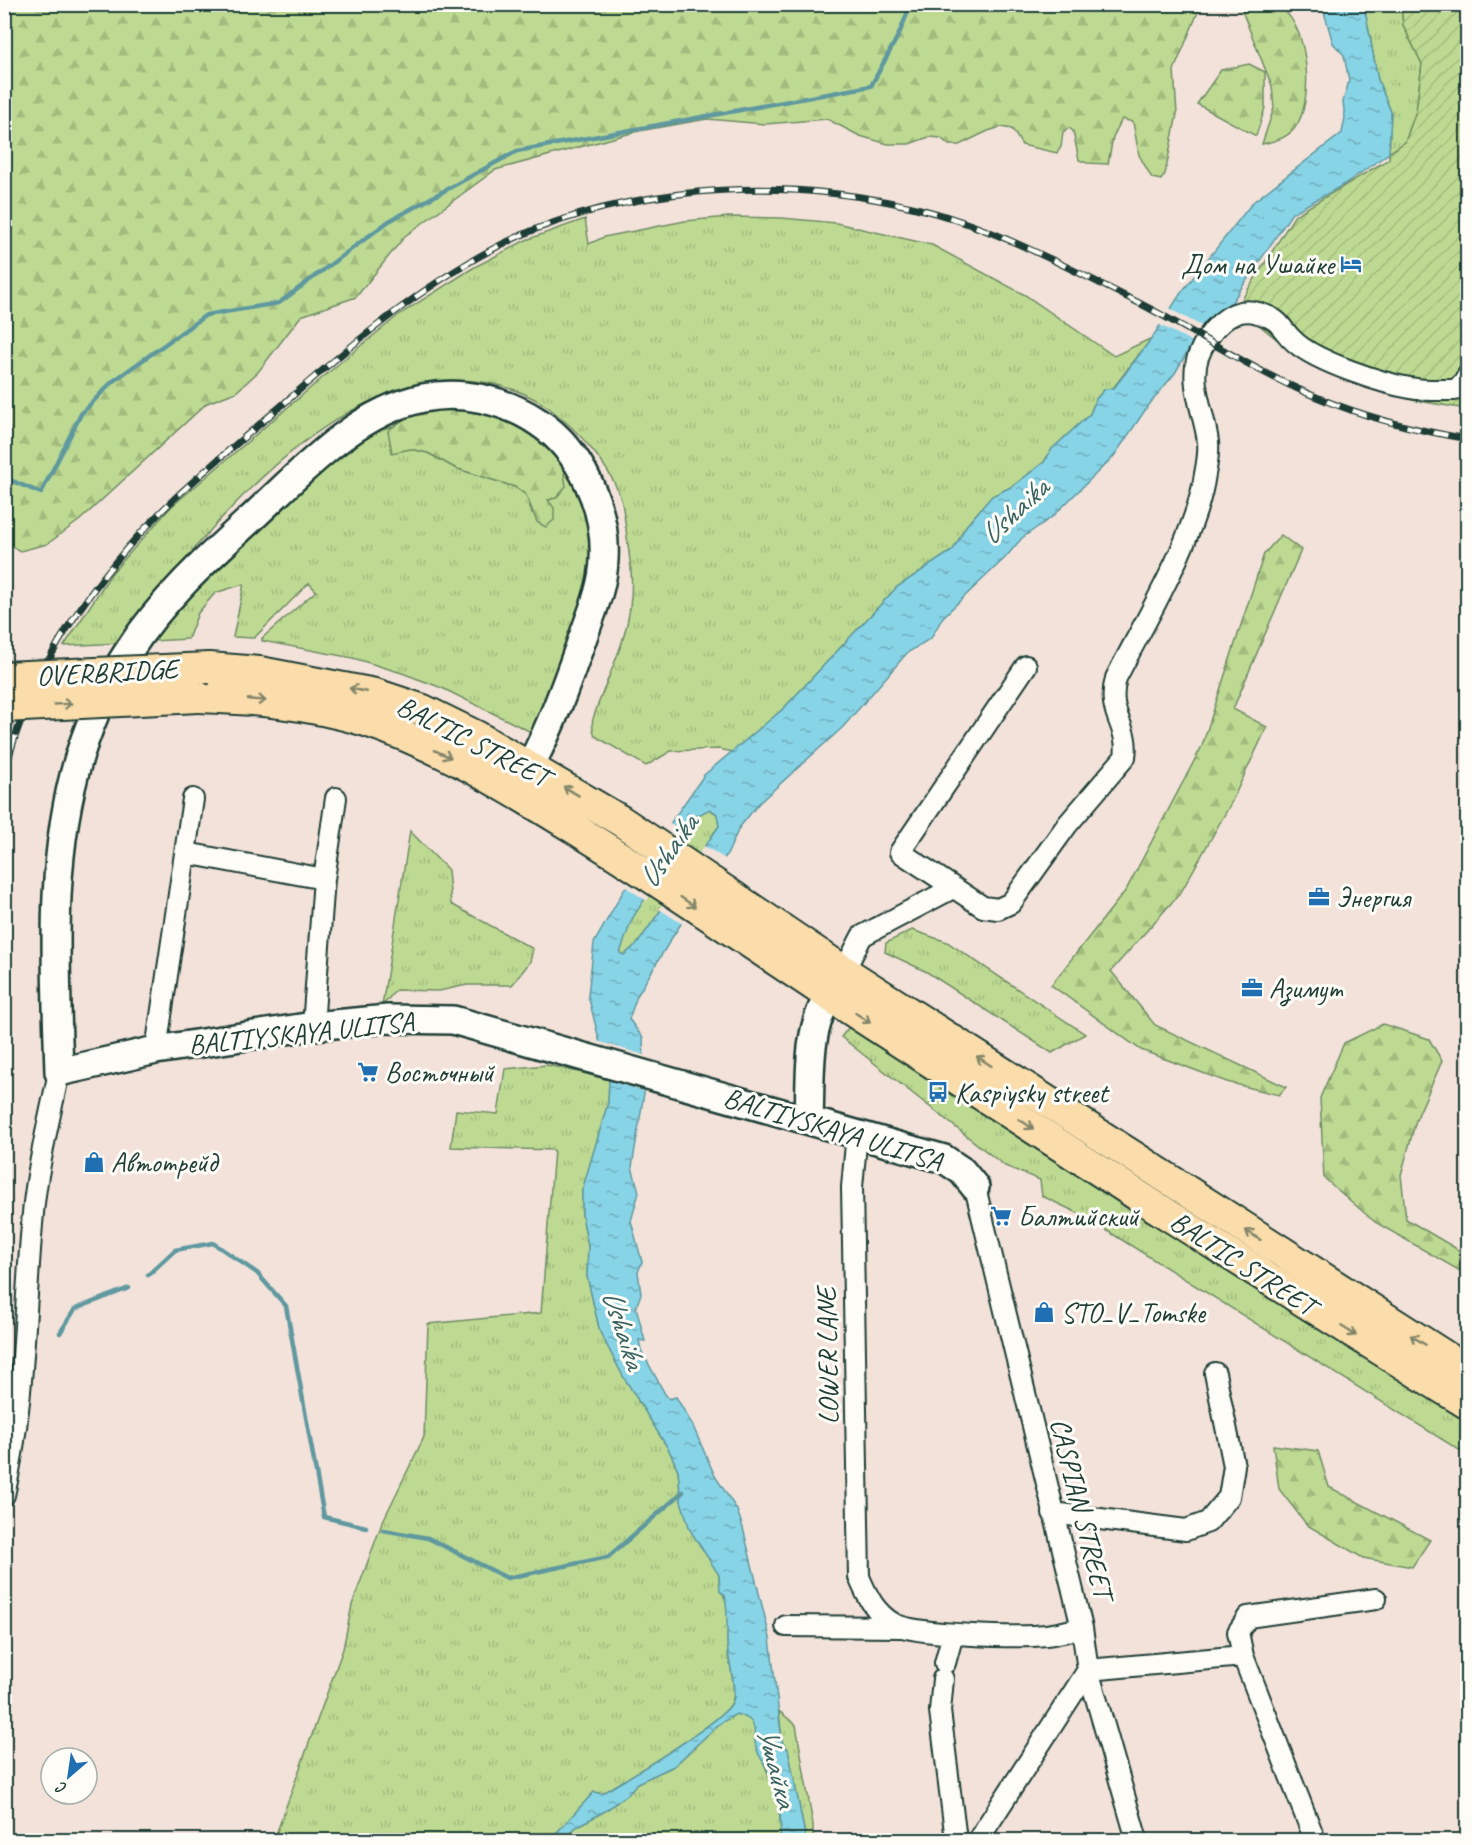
<svg xmlns="http://www.w3.org/2000/svg" width="1472" height="1845" viewBox="0 0 1472 1845" font-family="Caveat,sans-serif">
  <style>
    .grass { fill: url(#grass-tufts); stroke: #6e8c63; stroke-width: 1.5 }
    .forest { fill: url(#forest-firs); stroke: #6e8c63; stroke-width: 1.5 }
    .garden { fill: url(#garden-furrows); stroke: #6e8c63; stroke-width: 1.5 }
    .water { fill: url(#water-ripples); stroke: #5e989f; stroke-width: 1.5; fill-rule: evenodd }
    .pier { fill: #f3e2da }
    .lines { fill: none; stroke-linecap: round; stroke-linejoin: round }
    .stream { stroke: #5e989f; stroke-width: 4.5 }
    .street-casing { stroke: #1f3d34; stroke-width: 24 }
    .secondary-casing { stroke: #1f3d34; stroke-width: 32 }
    .primary-casing { stroke: #1f3d34; stroke-width: 34 }
    .street { stroke: #fdfcf7; stroke-width: 20 }
    .secondary { stroke: #fdfcf7; stroke-width: 27 }
    .primary { stroke: #faddab; stroke-width: 30 }
    .rail-casing { stroke: #1f3d34; stroke-width: 7 }
    .rail { stroke: #fdfcf7; stroke-width: 4.5; stroke-dasharray: 14; stroke-linecap: butt }
    .primary-bridge-casing { stroke: #1f3d34; stroke-width: 34; stroke-linecap: butt }
    .primary-bridge { stroke: #faddab; stroke-width: 30 }
    .oneway { stroke: #82856a }
    .labels { text-anchor: middle; dominant-baseline: central; stroke-width: 6; stroke-linejoin: round; paint-order: stroke }
    .poi-label { font-size: 28px; fill: #1f3d34; stroke: #fdfcf7; text-anchor: start }
    .street-label { font-size: 28px; fill: #1f3d34; stroke: #fdfcf7 }
    .water-label { font-size: 30px; font-style: italic; fill: #396361; stroke: #fdfcf7 }
  </style>
  <defs>
    <pattern id="grass-tufts" width="24" height="20" patternUnits="userSpaceOnUse" patternTransform="scale(1.5)"><rect width="24" height="20" fill="#beda92"/><path d="M3 7l-1-3M5 7V3M7 7l1-3M15 17l-1-3M17 17v-4M19 17l1-3" fill="none" stroke="#a3bc7e"/></pattern>
    <pattern id="forest-firs" width="22" height="20" patternUnits="userSpaceOnUse" patternTransform="scale(1.5)"><rect width="22" height="20" fill="#beda92"/><path d="M5 1l3.5 6h-7zM16 11l3.5 6h-7z" fill="#a3bc7e"/></pattern>
    <pattern id="garden-furrows" width="10" height="10" patternUnits="userSpaceOnUse" patternTransform="scale(1.5)"><rect width="10" height="10" fill="#beda92"/><path d="M-1 1l2-2M0 10L10 0M9 11l2-2" fill="none" stroke="#a3bc7e"/></pattern>
    <pattern id="water-ripples" width="26" height="14" patternUnits="userSpaceOnUse" patternTransform="scale(1.5)"><rect width="26" height="14" fill="#88d4e7"/><path d="M2 4q2-2 4 0t4 0M15 11q2-2 4 0t4 0" fill="none" stroke="#6fadbc"/></pattern>
  </defs>
  <rect width="100%" height="100%" fill="#f3e2da"/>
  <filter id="ink" filterUnits="userSpaceOnUse"><feTurbulence type="fractalNoise" baseFrequency=".0167" numOctaves="2"/><feDisplacementMap in="SourceGraphic" scale="12" xChannelSelector="R" yChannelSelector="G"/><feConvolveMatrix kernelMatrix="1 2 1 2 8 2 1 2 1" color-interpolation-filters="sRGB"/></filter>
  <g filter="url(#ink)">
    <path class="grass" d="M 1364,5 L 1401,5 L 1403,25 L 1422,64 L 1416,111 L 1405,143 L 1389,153 L 1391,112 L 1378,80 Z
      M 729,217 L 782,218 L 836,223 L 932,245 L 1025,295 L 1114,356 L 1152,338 L 1113,388 L 1105,389 L 1096,399 L 1090,414 L 1052,449 L 1044,462 L 1013,486 L 992,496 L 966,526 L 953,550 L 897,587 L 783,709 L 733,752 L 719,749 L 671,751 L 646,766 L 595,736 C 593,730 591,725 593,719 C 605,681 625,647 630,607 C 632,591 632,569 629,553 C 627,536 625,519 622,503 C 613,468 577,429 549,408 C 521,388 488,380 455,380 C 319,383 195,543 119,643 L 64,646 L 111,574 L 171,507 L 342,361 L 400,314 L 473,268 L 526,240 L 585,219 L 589,244 L 604,237 L 685,221 Z
      M 395,426 L 388,432 L 410,449 L 428,453 L 455,468 L 515,487 L 526,495 L 532,513 L 548,500 L 567,468 L 589,523 L 591,554 L 587,589 L 551,707 L 531,732 L 442,688 L 402,673 L 353,658 L 262,641 L 262,638 L 316,591 L 309,583 L 254,638 L 233,637 L 244,584 L 215,593 L 198,613 L 188,639 L 153,641 L 189,595 L 327,464 L 375,431 Z
      M 709,809 L 717,814 L 719,826 L 638,943 L 624,955 L 620,953 C 630,906 672,856 698,815 Z
      M 410,831 L 448,870 L 451,904 L 533,949 L 530,962 L 512,985 L 467,985 L 439,991 L 396,990 L 382,1006 Z
      M 912,930 L 947,942 L 1085,1034 L 1052,1053 L 927,972 L 885,952 L 886,943 Z
      M 850,1026 L 964,1104 L 1038,1140 L 1467,1418 L 1467,1455 L 1082,1215 L 1042,1196 L 1040,1180 L 1005,1166 L 841,1037 Z
      M 547,1065 L 609,1079 L 608,1103 L 582,1191 L 582,1215 L 588,1246 L 587,1276 L 600,1332 L 623,1376 L 669,1450 L 678,1470 L 681,1501 L 719,1575 L 720,1591 C 732,1601 728,1623 727,1638 C 726,1656 738,1687 732,1702 C 725,1721 625,1779 602,1794 L 594,1792 L 550,1840 L 274,1840 L 343,1649 L 352,1605 L 382,1523 L 424,1437 L 428,1324 L 541,1313 L 554,1150 L 451,1147 L 456,1110 L 498,1114 L 505,1069 Z
      M 779,1711 L 796,1725 L 813,1825 L 813,1840 L 806,1840 L 788,1749 L 782,1742 Z
      M 735,1714 C 744,1716 751,1718 754,1726 C 759,1737 759,1751 764,1763 C 774,1789 783,1811 780,1840 L 564,1840 L 576,1827 L 605,1811 L 628,1794 L 637,1783 L 674,1766 L 719,1724 Z"/>
    <path class="forest" d="M 1246,4 C 1257,4 1272,2 1282,9 C 1309,28 1315,104 1294,129 C 1285,139 1275,141 1262,144 L 1274,108 L 1272,86 L 1240,6 Z
      M 4,5 L 5,4 L 1201,5 L 1174,70 L 1177,114 L 1165,174 L 1161,180 L 1152,178 L 1139,155 L 1133,122 L 1122,119 L 1113,137 L 1108,164 L 1087,163 L 1079,160 L 1073,131 L 1069,128 L 1063,132 L 1061,147 L 1057,153 L 1022,145 L 1012,129 L 1001,127 L 988,131 L 959,145 L 949,145 L 941,138 L 929,137 L 909,144 L 888,144 L 860,136 L 827,119 L 765,124 L 707,119 L 639,131 L 495,170 L 405,236 L 356,297 L 301,316 L 258,372 L 236,392 L 207,403 L 80,520 L 47,544 L 20,551 L 4,542 Z
      M 1249,64 L 1265,72 L 1265,108 L 1256,136 L 1197,104 L 1221,70 Z
      M 468,407 L 488,411 L 534,433 L 567,468 L 564,474 L 566,486 L 556,498 L 548,500 L 554,508 L 554,520 L 546,527 L 537,522 L 526,495 L 515,487 L 455,468 L 428,453 L 410,449 L 392,453 L 388,431 C 416,407 432,409 468,407 Z
      M 1281,535 L 1301,550 L 1233,709 L 1267,727 L 1231,803 L 1181,892 L 1111,971 L 1155,1025 L 1286,1087 L 1279,1095 L 1227,1082 L 1141,1050 L 1051,985 L 1126,890 L 1202,746 L 1264,554 Z
      M 1383,1024 L 1429,1039 L 1442,1061 L 1416,1120 L 1401,1175 L 1406,1219 L 1467,1255 L 1467,1275 L 1375,1222 L 1324,1178 L 1320,1098 L 1344,1043 Z
      M 1273,1445 L 1318,1451 L 1329,1487 L 1430,1540 L 1412,1567 L 1363,1558 L 1307,1525 L 1279,1489 Z"/>
    <path class="garden" d="M 1401,5 L 1467,5 L 1467,409 L 1412,400 L 1332,370 L 1279,341 L 1237,307 L 1295,215 L 1389,159 L 1389,153 L 1405,142 L 1416,111 L 1422,64 L 1403,25 Z"/>
    <path class="water" d="M 1322,5 L 1364,5 L 1378,80 L 1391,112 L 1389,153 L 1343,185 L 1292,213 L 1232,302 L 1213,315 L 1202,327 L 1175,373 L 1148,406 L 1114,456 L 1052,517 L 1022,538 L 1005,558 L 943,617 L 931,638 L 907,653 L 843,727 L 759,803 L 739,828 L 728,853 L 671,939 L 637,996 L 629,1019 L 643,1038 L 645,1087 L 632,1167 L 639,1192 L 631,1221 L 642,1262 L 638,1272 L 641,1294 L 636,1307 L 645,1341 L 639,1340 L 641,1350 L 665,1394 L 669,1399 L 676,1397 L 692,1424 L 715,1476 L 737,1510 L 743,1528 L 770,1638 L 782,1742 L 788,1749 L 806,1840 L 780,1840 C 782,1819 779,1795 770,1775 C 767,1766 760,1759 757,1750 C 750,1732 763,1721 736,1714 L 719,1724 L 674,1766 L 637,1783 L 628,1794 L 605,1811 L 576,1827 L 564,1840 L 550,1840 L 594,1792 L 602,1794 C 625,1779 727,1720 733,1701 C 737,1686 727,1657 727,1641 C 727,1624 728,1611 725,1595 L 720,1591 L 719,1575 L 690,1530 L 681,1501 L 678,1470 L 669,1450 L 623,1376 L 600,1332 L 587,1276 L 588,1246 L 582,1215 L 582,1191 L 608,1103 L 609,1079 L 588,995 L 594,943 L 624,890 L 704,775 L 783,709 L 897,587 L 953,550 L 966,526 L 992,496 L 1013,486 L 1044,462 L 1052,449 L 1090,414 L 1096,399 L 1105,389 L 1114,388 L 1152,338 L 1181,293 L 1253,202 L 1342,133 L 1345,118 L 1343,102 L 1349,81 L 1344,55 L 1333,43 ZM 710,809 L 717,814 L 719,826 L 638,943 L 624,955 L 620,953 L 632,919 L 698,815 Z"/>
    <path class="pier" d="M 1168,308 L 1205,328 L 1195,343 L 1158,324 Z
      M 667,821 L 689,835 L 647,901 L 623,885 Z
      M 704,846 L 727,860 L 684,925 L 659,909 Z
      M 597,1041 L 647,1056 L 647,1092 L 606,1080 Z"/>
    <g class="lines">
      <path class="stream" d="M 4,460 L 10,480 L 41,493 L 81,414 L 112,382 L 206,315 L 279,303 L 389,221 L 517,151 L 871,86 L 899,34 L 911,4
        M 148,1275 L 175,1250 L 213,1243 L 257,1273 L 286,1306 L 324,1517 L 366,1527
        M 60,1333 L 75,1309 L 129,1288
        M 383,1530 L 428,1538 L 507,1578 L 608,1557 L 683,1492"/>
      <defs>
        <path id="street" d="M 1026,666 L 900,852 L 983,907 L 998,909 L 1011,903 L 1067,825 L 1125,757 C 1130,724 1106,716 1116,678 C 1145,621 1197,535 1205,474 C 1207,464 1209,452 1208,442 C 1205,415 1189,384 1198,357 C 1207,333 1230,304 1258,313 C 1284,320 1279,329 1296,343 C 1318,362 1381,383 1410,388 C 1424,391 1440,390 1455,390 L 1463,384 L 1468,375
          M 186,853 L 324,879
          M 844,971 L 862,936 L 953,888
          M 313,1026 L 324,879 L 336,798
          M 156,1050 L 193,799
          M 857,1133 L 852,1187 L 859,1577 C 867,1596 875,1613 894,1624 C 916,1635 1019,1638 1046,1635 C 1058,1634 1070,1630 1082,1628
          M 975,1187 L 1082,1628 L 1088,1670 L 1137,1840
          M 4,1495 C 26,1400 24,1299 34,1203 C 39,1159 50,1116 59,1072
          M 1053,1513 L 1186,1530 L 1208,1522 L 1229,1497 L 1234,1466 L 1215,1373
          M 786,1626 L 901,1627
          M 945,1663 L 953,1634
          M 943,1679 L 940,1711 L 956,1840
          M 978,1840 L 1088,1670 L 1243,1656
          M 1315,1840 L 1243,1656 L 1238,1632 L 1248,1617 L 1376,1599"/>
        <path id="secondary" d="M 530,766 C 552,725 567,682 583,637 C 592,612 603,587 604,560 C 607,509 581,450 538,422 C 505,400 462,390 423,398 C 356,412 303,470 255,515 C 209,557 162,599 128,652 C 108,682 91,720 80,754 C 48,858 56,966 59,1072 L 156,1050 L 313,1026 L 388,1019 L 453,1020 L 944,1159 L 962,1171 L 975,1187
          M 809,1119 C 811,1079 806,1031 829,996"/>
        <path id="primary" d="M 209,668 L 260,672 L 375,694 L 423,710 L 476,736 L 621,821 L 844,971 L 1468,1371
          M 198,697 C 255,699 311,704 366,721 C 438,745 504,785 569,825 C 673,889 774,960 877,1027 C 1073,1154 1269,1281 1468,1404"/>
      </defs>
      <use href="#street" class="street-casing"/>
      <use href="#secondary" class="secondary-casing"/>
      <use href="#primary" class="primary-casing"/>
      <use href="#street" class="street"/>
      <use href="#secondary" class="secondary"/>
      <use href="#primary" class="primary"/>
      <defs>
        <path id="rail" d="M 4,776 C 29,669 95,575 174,499 C 208,467 245,437 281,406 C 354,342 445,265 536,229 C 654,184 789,178 912,207 C 989,225 1063,265 1133,300 C 1194,330 1251,370 1314,396 C 1364,417 1414,430 1468,439"/>
      </defs>
      <use href="#rail" class="rail-casing"/>
      <use href="#rail" class="rail"/>
      <defs>
        <path id="primary-bridge" d="M 4,677 L 209,668
          M 4,707 L 198,697"/>
      </defs>
      <use href="#primary-bridge" class="primary-bridge-casing"/>
      <use href="#primary-bridge" class="primary-bridge"/>
    </g>
    <defs><path id="oneway-shaft" d="M-6 0H5M1.5-3L5.5 0L1.5 3" fill="none" stroke-width="1.6" stroke-linecap="round" stroke-linejoin="round" transform="scale(1.5)"/></defs>
    <g class="oneway">
      <use href="#oneway-shaft" transform="translate(358 690) rotate(-169)"/>
      <use href="#oneway-shaft" transform="translate(257 700) rotate(5)"/>
      <use href="#oneway-shaft" transform="translate(63 704) rotate(-3)"/>
      <use href="#oneway-shaft" transform="translate(443 754) rotate(24)"/>
      <use href="#oneway-shaft" transform="translate(571 791) rotate(-149)"/>
      <use href="#oneway-shaft" transform="translate(688 902) rotate(34)"/>
      <use href="#oneway-shaft" transform="translate(863 1018) rotate(33)"/>
      <use href="#oneway-shaft" transform="translate(984 1061) rotate(-147)"/>
      <use href="#oneway-shaft" transform="translate(1026 1124) rotate(33)"/>
      <use href="#oneway-shaft" transform="translate(1253 1235) rotate(-147)"/>
      <use href="#oneway-shaft" transform="translate(1349 1331) rotate(32)"/>
      <use href="#oneway-shaft" transform="translate(1418 1340) rotate(-148)"/>
    </g>
  </g>
  <defs>
    <symbol id="hotel-bare" viewBox="-9 -9 18 18"><path d="M-6-4.5h1.5V1H6V5H4.5V3h-9V5H-6ZM-4 0a1.8 1.8 0 1 1 3.6 0ZM.5 0V-2.5h3Q6-2.5 6 0Z" fill="#1f6fb2" stroke="#fdfcf7" stroke-width="2.5" paint-order="stroke"/></symbol>
    <symbol id="office-bare" viewBox="-9 -9 18 18"><path d="M-6-3h4V-5.5h4V-3h4V5H-6ZM-1-4.5V-3h2v-1.5ZM-6 0V1H6V0Z" fill="#1f6fb2" stroke="#fdfcf7" stroke-width="2.5" paint-order="stroke"/></symbol>
    <symbol id="supermarket-bare" viewBox="-9 -9 18 18"><path d="M-6-5.5h2.5l.6 2H6L4.5 2H-2.5L-4.4-4H-6ZM-1.5 3.2a1.3 1.3 0 1 0 .1 0ZM3 3.2a1.3 1.3 0 1 0 .1 0Z" fill="#1f6fb2" stroke="#fdfcf7" stroke-width="2.5" paint-order="stroke"/></symbol>
    <symbol id="bus-bare" viewBox="-9 -9 18 18"><path d="M-5-6H5V4H4V6H2V4H-2V6H-4V4H-5ZM-3.5-4V0h7V-4ZM-3.5 1.2v1.5H-2V1.2ZM2 1.2v1.5H3.5V1.2Z" fill="#1f6fb2" stroke="#fdfcf7" stroke-width="2.5" paint-order="stroke"/></symbol>
    <symbol id="shop-bare" viewBox="-9 -9 18 18"><path d="M-5-2.5h2.3a2.7 3.5 0 0 1 5.4 0H5L5.5 6h-11ZM-1.5-2.5h3a1.5 2.3 0 0 0-3 0Z" fill="#1f6fb2" stroke="#fdfcf7" stroke-width="2.5" paint-order="stroke"/></symbol>
  </defs>
  <g fill-rule="evenodd">
    <use href="#hotel-bare" x="1336" y="249" width="30" height="30"/>
    <use href="#office-bare" x="1304" y="882" width="30" height="30"/>
    <use href="#office-bare" x="1237" y="973" width="30" height="30"/>
    <use href="#supermarket-bare" x="353" y="1057" width="30" height="30"/>
    <use href="#bus-bare" x="923" y="1077" width="30" height="30"/>
    <use href="#shop-bare" x="79" y="1147" width="30" height="30"/>
    <use href="#supermarket-bare" x="986" y="1201" width="30" height="30"/>
    <use href="#shop-bare" x="1029" y="1297" width="30" height="30"/>
  </g>
  <g class="labels">
    <g class="poi-label">
      <text x="1334" y="264" text-anchor="end">Дом на Ушайке</text>
      <text x="1336" y="897">Энергия</text>
      <text x="1269" y="988">Азимут</text>
      <text x="385" y="1072">Восточный</text>
      <text x="955" y="1092">Kaspiysky street</text>
      <text x="111" y="1162">Автотрейд</text>
      <text x="1018" y="1216">Балтийский</text>
      <text x="1061" y="1312">STO_V_Tomske</text>
    </g>
    <g class="street-label">
      <text transform="translate(107 672) rotate(-3)">OVERBRIDGE</text>
      <text transform="translate(473 741) rotate(27)">BALTIC STREET</text>
      <text transform="translate(301 1033) rotate(-6)">BALTIYSKAYA ULITSA</text>
      <text transform="translate(833 1129) rotate(17)">BALTIYSKAYA ULITSA</text>
      <text transform="translate(1243 1263) rotate(33)">BALTIC STREET</text>
      <text transform="translate(827 1356) rotate(-91)">LOWER LANE</text>
      <text transform="translate(1082 1508) rotate(76)">CASPIAN STREET</text>
    </g>
    <g class="water-label">
      <text transform="translate(1014 511) rotate(-43)">Ushaika</text>
      <text transform="translate(668 851) rotate(-55)">Ushaika</text>
      <text transform="translate(624 1329) rotate(72)">Ushaika</text>
      <text transform="translate(777 1767) rotate(75)">Ушайка</text>
    </g>
  </g>
  <rect width="1472" height="1845" fill="none" stroke="#fdfcf7" stroke-width="24"/>
  <rect x="12" y="12" width="1448" height="1821" fill="none" stroke="#1f3d34" stroke-width="2" filter="url(#ink)"/>
  <g transform="translate(69 1776) rotate(209)"><circle r="28" fill="#fdfcf7" stroke="#a4b0a9" stroke-width="1.5"/>
  <path d="M0-4.5L10 22L0 15L-10 22Z" fill="#1f6fb2"/>
  <text y="-9" font-size="16" font-weight="bold" text-anchor="middle" fill="#1f3d34">С</text>
  </g>
</svg>
